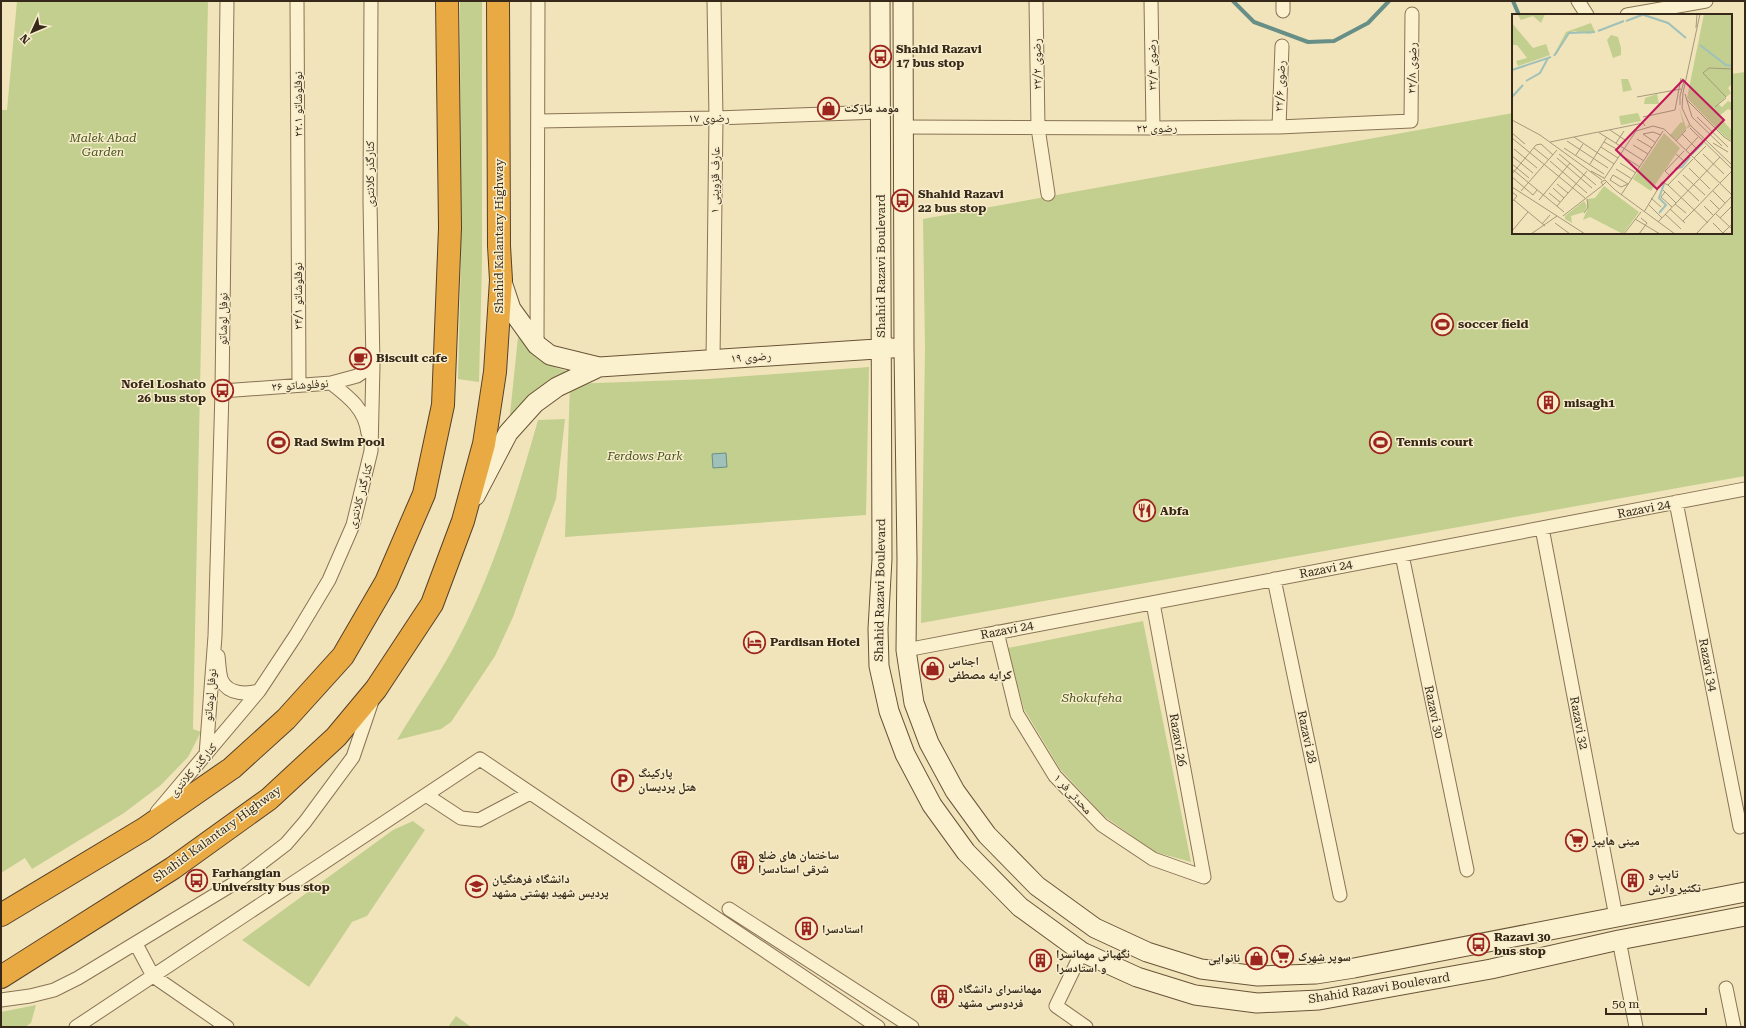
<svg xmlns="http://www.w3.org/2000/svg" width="1746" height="1028" viewBox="0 0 1746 1028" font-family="'Roboto Serif','Noto Naskh Arabic',serif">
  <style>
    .green { fill: #c3cf8e }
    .water { fill: #9fc1b9; stroke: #678f87 }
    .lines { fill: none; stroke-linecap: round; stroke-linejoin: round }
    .stream { stroke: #678f87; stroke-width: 4 }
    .street-casing { stroke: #897354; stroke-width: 15 }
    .secondary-casing { stroke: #6a5437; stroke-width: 21 }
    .highway-casing { stroke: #554029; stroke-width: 24 }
    .street { stroke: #fbf1ce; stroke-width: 13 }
    .secondary { stroke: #fbf1ce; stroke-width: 19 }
    .highway { stroke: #e9aa43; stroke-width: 22 }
    .labels { text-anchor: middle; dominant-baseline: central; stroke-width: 3; stroke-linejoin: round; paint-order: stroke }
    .poi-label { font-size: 12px; font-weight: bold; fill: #36291a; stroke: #f8edcb; text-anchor: start }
    .street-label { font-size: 12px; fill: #36291a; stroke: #f8edcb }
    .park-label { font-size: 12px; font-style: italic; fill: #44541f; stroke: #f8edcb }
    .inset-river { fill: none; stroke: #9fc1b9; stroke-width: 2 }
    .inset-road { fill: none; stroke: #a6997b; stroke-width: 1 }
    .view { fill: #c2185b; fill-opacity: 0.15; stroke: #c2185b; stroke-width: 2 }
    .inset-edge { fill: none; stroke: #36291a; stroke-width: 2 }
  </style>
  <rect width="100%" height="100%" fill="#f1e4bb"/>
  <path class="green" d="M 17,1 L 208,1 L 193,729 L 201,732 L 188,757 L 161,785 L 124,813 L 32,869 L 25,858 L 1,873 L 1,110 L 7,110 Z
    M 460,1 L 482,1 L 482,262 L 479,382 L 458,379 L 461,259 Z
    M 1745,72 L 1745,476 L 921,623 L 925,348 L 923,219 L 1513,113 L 1513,233 L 1731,233 L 1731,74 Z
    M 518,337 L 541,360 L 557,368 L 574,373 L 509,424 Z
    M 869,367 L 866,515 L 565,537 L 570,384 L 708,379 Z
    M 565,419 L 556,499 L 513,617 L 495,656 L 451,722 L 441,729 L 397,740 C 417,706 441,673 458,639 C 494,570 517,494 538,420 Z
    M 1143,621 L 1191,862 L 1155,852 L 1104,816 L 1060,769 L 1024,709 L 1008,648 Z
    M 413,821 L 425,830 L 367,916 L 352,922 L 309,987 L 242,940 L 393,830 Z
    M 36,1005 L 31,1023 L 25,1027 L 1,1027 L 1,1012 Z
    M 456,1016 L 471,1027 L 448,1027 Z"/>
  <path class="water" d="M 726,453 L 727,467 L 713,468 L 712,454 Z"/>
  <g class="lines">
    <path class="stream" d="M 1233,1 L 1254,22 L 1308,42 L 1334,41 L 1368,23 L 1389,1
      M 1513,1 L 1519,15"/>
    <defs>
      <path id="street" d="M 297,1 L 299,385
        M 1036,1 L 1038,128 L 1048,194
        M 1151,1 L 1153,128
        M 1283,1 L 1283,11
        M 1578,1 L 1587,15
        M 1627,15 L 1706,1
        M 538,121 L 716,118 L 880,112
        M 903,127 L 1153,128 L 1279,127 L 1411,121 L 1412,14
        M 1279,127 L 1282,46
        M 537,345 L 538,1
        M 713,360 L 716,118 L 714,1
        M 331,383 C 349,397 365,409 368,433
        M 222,391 L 331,383 L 357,376 L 373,365
        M 1676,502 L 1740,827
        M 1542,528 L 1616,917
        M 1402,555 L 1467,870
        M 1274,579 L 1340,895
        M 997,632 L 1017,714 L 1055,776 L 1102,825 L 1153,859 L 1204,877 L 1153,603
        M 906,650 L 1745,489
        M 218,656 C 219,663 219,675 222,681 C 229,695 247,694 259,691
        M 206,755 L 215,636 L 222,391 L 227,1
        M 426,795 L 461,818 L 479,820 L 530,793
        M 157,812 L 259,691 L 296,635 L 329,580 L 353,525 L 371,451 L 373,365 L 370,201 L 371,1
        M 729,909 L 912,1027
        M 1619,940 L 1636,1027
        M 136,944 L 153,976 L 227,1027
        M 1082,952 L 1056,1006 L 1086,1027
        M 1726,988 L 1734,1027
        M 1,1000 L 30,996 L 54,990 L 78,978 L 238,881 L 286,844 L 305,822 L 353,757 L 372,701
        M 76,1027 L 480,759 L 878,1027"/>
      <path id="secondary" d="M 880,1 L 882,559 L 878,629 L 879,666 L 889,711 L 905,754 L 932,805 L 966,852 L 1020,907 L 1082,952 L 1137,977 L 1195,995 L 1257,1003 L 1319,1000 L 1491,969 L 1619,940 L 1745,916
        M 903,1 L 904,348 L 907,559 L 906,650 L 914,703 L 929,743 L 955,791 L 987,835 L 1037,886 L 1095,928 L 1147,952 L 1201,969 L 1258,976 L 1316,974 L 1354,968 L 1745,892
        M 502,282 L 511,309 L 537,345 L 550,355 L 599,367 L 892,348
        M 475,496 L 508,433 L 535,403 L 557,387 L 599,367"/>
      <path id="highway" d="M 1,915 L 144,829 L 232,768 L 286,719 L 343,656 L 386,582 L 424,494 L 443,405 L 450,228 L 447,1
        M 1,977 L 173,868 L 269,799 L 336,737 L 376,689 L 432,604 L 463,521 L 484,444 L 495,372 L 501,280 L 499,246 L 498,1"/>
    </defs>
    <use href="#street" class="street-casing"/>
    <use href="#secondary" class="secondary-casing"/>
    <use href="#highway" class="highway-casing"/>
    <use href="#street" class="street"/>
    <use href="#secondary" class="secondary"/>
    <use href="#highway" class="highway"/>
  </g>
  <defs>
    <symbol id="bus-ring" viewBox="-11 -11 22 22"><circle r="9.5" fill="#f8edcb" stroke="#9c261f" stroke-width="1.5"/><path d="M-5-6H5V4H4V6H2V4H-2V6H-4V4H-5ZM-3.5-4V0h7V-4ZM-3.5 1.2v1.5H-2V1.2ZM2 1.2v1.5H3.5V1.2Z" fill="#9c261f"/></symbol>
    <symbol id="shop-ring" viewBox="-11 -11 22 22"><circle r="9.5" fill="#f8edcb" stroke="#9c261f" stroke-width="1.5"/><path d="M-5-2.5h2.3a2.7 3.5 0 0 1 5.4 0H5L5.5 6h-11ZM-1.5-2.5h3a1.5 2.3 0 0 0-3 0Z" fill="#9c261f"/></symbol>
    <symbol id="stadium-ring" viewBox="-11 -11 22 22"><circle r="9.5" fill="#f8edcb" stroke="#9c261f" stroke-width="1.5"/><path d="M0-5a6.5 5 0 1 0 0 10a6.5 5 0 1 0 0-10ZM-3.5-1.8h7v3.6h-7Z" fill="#9c261f"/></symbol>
    <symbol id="cafe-ring" viewBox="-11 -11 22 22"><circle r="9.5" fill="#f8edcb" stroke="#9c261f" stroke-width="1.5"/><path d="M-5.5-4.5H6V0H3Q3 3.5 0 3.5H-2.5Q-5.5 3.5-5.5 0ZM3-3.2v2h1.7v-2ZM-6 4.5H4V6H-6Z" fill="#9c261f"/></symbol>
    <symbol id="building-ring" viewBox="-11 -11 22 22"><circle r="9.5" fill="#f8edcb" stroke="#9c261f" stroke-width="1.5"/><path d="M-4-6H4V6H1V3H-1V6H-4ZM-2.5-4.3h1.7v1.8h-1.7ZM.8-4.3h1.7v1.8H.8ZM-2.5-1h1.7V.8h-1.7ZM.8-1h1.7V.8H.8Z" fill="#9c261f"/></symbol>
    <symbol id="restaurant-ring" viewBox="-11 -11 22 22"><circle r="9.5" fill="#f8edcb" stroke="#9c261f" stroke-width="1.5"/><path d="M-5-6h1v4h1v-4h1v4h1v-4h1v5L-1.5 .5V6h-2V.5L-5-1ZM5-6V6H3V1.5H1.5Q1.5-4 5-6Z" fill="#9c261f"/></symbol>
    <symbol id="hotel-ring" viewBox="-11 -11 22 22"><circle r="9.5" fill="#f8edcb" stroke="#9c261f" stroke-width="1.5"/><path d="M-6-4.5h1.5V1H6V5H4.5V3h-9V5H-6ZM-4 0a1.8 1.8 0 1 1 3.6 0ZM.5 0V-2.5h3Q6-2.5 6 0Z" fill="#9c261f"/></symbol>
    <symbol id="parking-ring" viewBox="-11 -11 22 22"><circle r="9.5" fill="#f8edcb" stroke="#9c261f" stroke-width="1.5"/><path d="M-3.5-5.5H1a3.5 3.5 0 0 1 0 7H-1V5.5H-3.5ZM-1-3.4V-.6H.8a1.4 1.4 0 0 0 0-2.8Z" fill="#9c261f"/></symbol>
    <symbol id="supermarket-ring" viewBox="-11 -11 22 22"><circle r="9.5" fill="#f8edcb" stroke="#9c261f" stroke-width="1.5"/><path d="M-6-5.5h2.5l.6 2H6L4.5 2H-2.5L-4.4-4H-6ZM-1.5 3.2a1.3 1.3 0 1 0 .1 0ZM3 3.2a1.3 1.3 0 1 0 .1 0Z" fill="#9c261f"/></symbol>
    <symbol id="university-ring" viewBox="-11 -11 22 22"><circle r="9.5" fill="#f8edcb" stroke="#9c261f" stroke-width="1.5"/><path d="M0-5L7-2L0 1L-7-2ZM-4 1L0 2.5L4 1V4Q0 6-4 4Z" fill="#9c261f"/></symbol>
  </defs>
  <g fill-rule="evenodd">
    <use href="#bus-ring" x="868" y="44" width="25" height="25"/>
    <use href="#shop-ring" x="816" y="96" width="25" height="25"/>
    <use href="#bus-ring" x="890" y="188" width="25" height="25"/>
    <use href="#stadium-ring" x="1430" y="312" width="25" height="25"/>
    <use href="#cafe-ring" x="348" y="346" width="25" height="25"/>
    <use href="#bus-ring" x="210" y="378" width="25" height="25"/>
    <use href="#building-ring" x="1536" y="390" width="25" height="25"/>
    <use href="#stadium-ring" x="266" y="430" width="25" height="25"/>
    <use href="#stadium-ring" x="1368" y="430" width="25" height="25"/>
    <use href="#restaurant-ring" x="1132" y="498" width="25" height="25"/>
    <use href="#hotel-ring" x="742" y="630" width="25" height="25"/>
    <use href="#shop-ring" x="920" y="656" width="25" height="25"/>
    <use href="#parking-ring" x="610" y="768" width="25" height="25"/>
    <use href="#supermarket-ring" x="1564" y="828" width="25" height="25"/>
    <use href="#building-ring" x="730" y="850" width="25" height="25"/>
    <use href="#bus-ring" x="184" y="868" width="25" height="25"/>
    <use href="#building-ring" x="1620" y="868" width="25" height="25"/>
    <use href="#university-ring" x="464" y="874" width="25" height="25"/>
    <use href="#building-ring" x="794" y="916" width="25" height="25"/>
    <use href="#bus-ring" x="1466" y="932" width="25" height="25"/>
    <use href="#supermarket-ring" x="1270" y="944" width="25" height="25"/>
    <use href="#shop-ring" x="1244" y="946" width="25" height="25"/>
    <use href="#building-ring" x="1028" y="948" width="25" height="25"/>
    <use href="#building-ring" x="930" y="984" width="25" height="25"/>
  </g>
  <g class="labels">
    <g class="poi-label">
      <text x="896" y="49">Shahid Razavi<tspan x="896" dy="14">17 bus stop</tspan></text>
      <text x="844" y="108">مومد مارکت</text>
      <text x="918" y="194">Shahid Razavi<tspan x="918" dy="14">22 bus stop</tspan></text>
      <text x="1458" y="324">soccer field</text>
      <text x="376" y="358">Biscuit cafe</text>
      <text x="206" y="384" text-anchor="end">Nofel Loshato<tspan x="206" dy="14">26 bus stop</tspan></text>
      <text x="1564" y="403">misagh1</text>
      <text x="294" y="442">Rad Swim Pool</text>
      <text x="1396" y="442">Tennis court</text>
      <text x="1160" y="511">Abfa</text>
      <text x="770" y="642">Pardisan Hotel</text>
      <text x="948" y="661">اجناس<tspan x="948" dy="14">کرایه مصطفی</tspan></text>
      <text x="638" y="773">پارکینگ<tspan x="638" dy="14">هتل پردیسان</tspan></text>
      <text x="1592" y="841">مینی هایپر</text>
      <text x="758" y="855">ساختمان های ضلع<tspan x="758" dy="14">شرقی استادسرا</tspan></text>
      <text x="212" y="873">Farhangian<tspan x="212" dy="14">University bus stop</tspan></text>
      <text x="1648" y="874">تایپ و<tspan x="1648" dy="14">تکثیر وارش</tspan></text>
      <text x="492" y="879">دانشگاه فرهنگیان<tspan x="492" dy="14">پردیس شهید بهشتی مشهد</tspan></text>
      <text x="822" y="929">استادسرا</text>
      <text x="1494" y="937">Razavi 30<tspan x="1494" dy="14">bus stop</tspan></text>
      <text x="1056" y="954">نگهبانی مهمانسرا<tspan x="1056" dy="14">و استادسرا</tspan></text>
      <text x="1298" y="957">سوپر شهرک</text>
      <text x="1240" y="958" text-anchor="end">نانوایی</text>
      <text x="958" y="989">مهمانسرای دانشگاه<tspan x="958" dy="14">فردوسی مشهد</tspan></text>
    </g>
    <g class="street-label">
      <text transform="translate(1037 64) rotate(-91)">رضوی ۲۲/۲</text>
      <text transform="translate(1152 65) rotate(-91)">رضوی ۲۲/۴</text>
      <text transform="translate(1412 68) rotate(-89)">رضوی ۲۲/۸</text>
      <text transform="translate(1280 86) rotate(-87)">رضوی ۲۲/۶</text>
      <text transform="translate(298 104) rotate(-90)">نوفلوشاتو ۲۲.۱</text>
      <text transform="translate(709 118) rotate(-1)">رضوی ۱۷</text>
      <text x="1157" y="128">رضوی ۲۲</text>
      <text transform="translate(370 174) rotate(-90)">کنارگذر کلانتری</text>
      <text transform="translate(715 180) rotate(-89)">عارف قزوینی ۱</text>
      <text transform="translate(499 236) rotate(-90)">Shahid Kalantary Highway</text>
      <text transform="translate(881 266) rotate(-90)">Shahid Razavi Boulevard</text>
      <text transform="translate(298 296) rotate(-90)">نوفلوشاتو ۲۴/۱</text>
      <text transform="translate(223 319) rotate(-89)">نوفل لوشاتو</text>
      <text transform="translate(751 357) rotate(-4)">رضوی ۱۹</text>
      <text transform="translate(300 385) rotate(-4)">نوفلوشاتو ۲۶</text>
      <text transform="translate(360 496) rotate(-75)">کنارگذر کلانتری</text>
      <text transform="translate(1644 509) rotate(-11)">Razavi 24</text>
      <text transform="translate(1326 569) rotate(-11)">Razavi 24</text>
      <text transform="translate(880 590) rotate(-89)">Shahid Razavi Boulevard</text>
      <text transform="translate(1007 630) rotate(-11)">Razavi 24</text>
      <text transform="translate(1708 665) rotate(79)">Razavi 34</text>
      <text transform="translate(210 695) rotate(-85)">نوفل لوشاتو</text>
      <text transform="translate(1434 712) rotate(78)">Razavi 30</text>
      <text transform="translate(1579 723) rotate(79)">Razavi 32</text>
      <text transform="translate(1307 737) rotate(78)">Razavi 28</text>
      <text transform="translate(1178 740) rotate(80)">Razavi 26</text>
      <text transform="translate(193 770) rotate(-49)">کنارگذر کلانتری</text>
      <text transform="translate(1073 794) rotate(47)">محدثی‌فر ۱</text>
      <text transform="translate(217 834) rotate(-36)">Shahid Kalantary Highway</text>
      <text transform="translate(1379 988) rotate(-9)">Shahid Razavi Boulevard</text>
    </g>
    <g class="park-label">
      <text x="103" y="138">Malek Abad<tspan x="103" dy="14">Garden</tspan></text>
      <text x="645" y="456">Ferdows Park</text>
      <text x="1092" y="698">Shokufeha</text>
    </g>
  </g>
  <g transform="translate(1512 14)">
    <rect width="220" height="220" fill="#f1e4bb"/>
    <path d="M 5,0 L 33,0 L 29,9 L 21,2 L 9,6 ZM 192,0 L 220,0 L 220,70 L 216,74 L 219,79 L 206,90 L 210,93 L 216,87 L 220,89 L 220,97 L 216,95 L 207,102 L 220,117 L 220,127 L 212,122 L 175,84 ZM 0,9 L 21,34 L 34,30 L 38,41 L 6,52 L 4,47 L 15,44 L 5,31 L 0,31 ZM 79,9 L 83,18 L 77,20 L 62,17 L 56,20 L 45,40 L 42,41 L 54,18 ZM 99,21 L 106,23 L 109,34 L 109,41 L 101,44 L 95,26 ZM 109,65 L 116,65 L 120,76 L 111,78 ZM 145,80 L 147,90 L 132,90 L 133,84 ZM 167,93 L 174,113 L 175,114 L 176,110 L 179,113 L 175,114 L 164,126 L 158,121 L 169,108 L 171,109 ZM 126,99 L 129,107 L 109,111 L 107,102 ZM 152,119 L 168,134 L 139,177 L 121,165 ZM 92,172 L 127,198 L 111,220 L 78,203 L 71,206 L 76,193 L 75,185 L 83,184 ZM 72,187 L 75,192 L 72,198 L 59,202 L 60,209 L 53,205 L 53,202 Z" fill="#c3cf8e"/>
    <path class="inset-river" d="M 129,0 L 156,9 L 174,24M 114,7 L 130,1M 86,17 L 112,7M 188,31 L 214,51 L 220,52M 42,42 L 57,19 L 83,18M 0,56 L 39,43M 14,67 L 28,59 L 36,44M 0,83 L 11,71M 180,140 L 191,129M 163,155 L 170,153 L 178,143M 147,199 L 154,191 L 147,184 L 152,170"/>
    <path class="inset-road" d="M 188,0 L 171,79 L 170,94 L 178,111 L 220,151M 184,14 L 185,0M 173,80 L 180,103 L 210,132M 125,83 L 169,75M 214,83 L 191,59 L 197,54 L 220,55M 174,85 L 212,123 L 220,128M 168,91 L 168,82 L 172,67M 203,93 L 214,84M 131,103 L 163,96 L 169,64M 185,103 L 216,133M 0,106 L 28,121 L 90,166M 178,114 L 220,155M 98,116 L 113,126M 87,118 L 131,109 L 133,112M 0,119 L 13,130M 131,120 L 141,118 L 149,121M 131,120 L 144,129M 170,120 L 185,135M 62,123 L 102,150M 0,124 L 73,184M 125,125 L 140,134M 55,127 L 96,154M 164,127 L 174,116M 38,128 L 86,118 L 132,147M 92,128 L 106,136M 104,129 L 112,117M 201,129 L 216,138M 121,131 L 136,140M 89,133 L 106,144M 22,134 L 37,146M 52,134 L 92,160M 2,135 L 25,154M 174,136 L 186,123M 47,140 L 84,171M 164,140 L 173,148M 191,140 L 212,160M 64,141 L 71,130M 0,142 L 21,159M 112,143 L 128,153M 45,144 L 80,174M 182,144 L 194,132M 38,147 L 75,179M 108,149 L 124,159M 0,150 L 17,164M 78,150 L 95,123M 177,154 L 198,175M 0,155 L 52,198M 104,155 L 120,165M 79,157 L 92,164M 0,160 L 24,131 L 29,130 L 41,141M 101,161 L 116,170 L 109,173 L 98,166 ZM 157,161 L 153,157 L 172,137M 171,161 L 193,181M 0,163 L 21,181 L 25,176M 92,165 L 124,117 L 141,112 L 152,115 L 220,181M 166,167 L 187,187M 94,168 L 91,171 L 89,168 L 93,166 L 103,176 L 163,220M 208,169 L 219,158M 45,170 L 56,179M 156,171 L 181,145M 0,173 L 73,220M 41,174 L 52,184M 151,176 L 164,189M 9,177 L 45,136M 201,177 L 213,189M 0,178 L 5,182 L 0,188M 153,178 L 149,183 L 160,193M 37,179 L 48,188M 109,181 L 151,117M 139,184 L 149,193M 2,186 L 33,212M 27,186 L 58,149M 198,186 L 207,195M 136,190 L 150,204M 163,190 L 174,199M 45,192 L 75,157M 192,192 L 201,201M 158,195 L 173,209M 182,196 L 207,170M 132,198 L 150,168 L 156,171 L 196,209M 72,199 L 76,193 L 75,185M 153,200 L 169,215M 204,200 L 220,215M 51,202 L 91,171M 208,204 L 220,192M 123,205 L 148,220M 171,207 L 182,196M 146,208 L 208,143M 43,209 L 58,220M 201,209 L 212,220M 30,210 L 38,201M 0,217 L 16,198M 211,219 L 220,210M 19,220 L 45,202M 112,220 L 129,198M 127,220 L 135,209 L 129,204M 184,220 L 220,182"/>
    <path class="view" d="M 171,66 L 212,106 L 145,175 L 104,136 Z"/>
    <rect width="220" height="220" class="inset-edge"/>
  </g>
  <rect width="1746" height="1028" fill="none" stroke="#36291a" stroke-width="4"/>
  <g transform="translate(32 32) rotate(226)" stroke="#f8edcb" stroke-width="3" paint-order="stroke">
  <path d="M0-3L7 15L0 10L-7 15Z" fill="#36291a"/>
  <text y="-6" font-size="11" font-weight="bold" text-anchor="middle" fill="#36291a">N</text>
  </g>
  <path d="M1606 1008v6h100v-6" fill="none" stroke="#36291a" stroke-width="2"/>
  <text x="1612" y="1008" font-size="12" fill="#36291a" stroke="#f8edcb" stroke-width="3" paint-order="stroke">50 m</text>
</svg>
